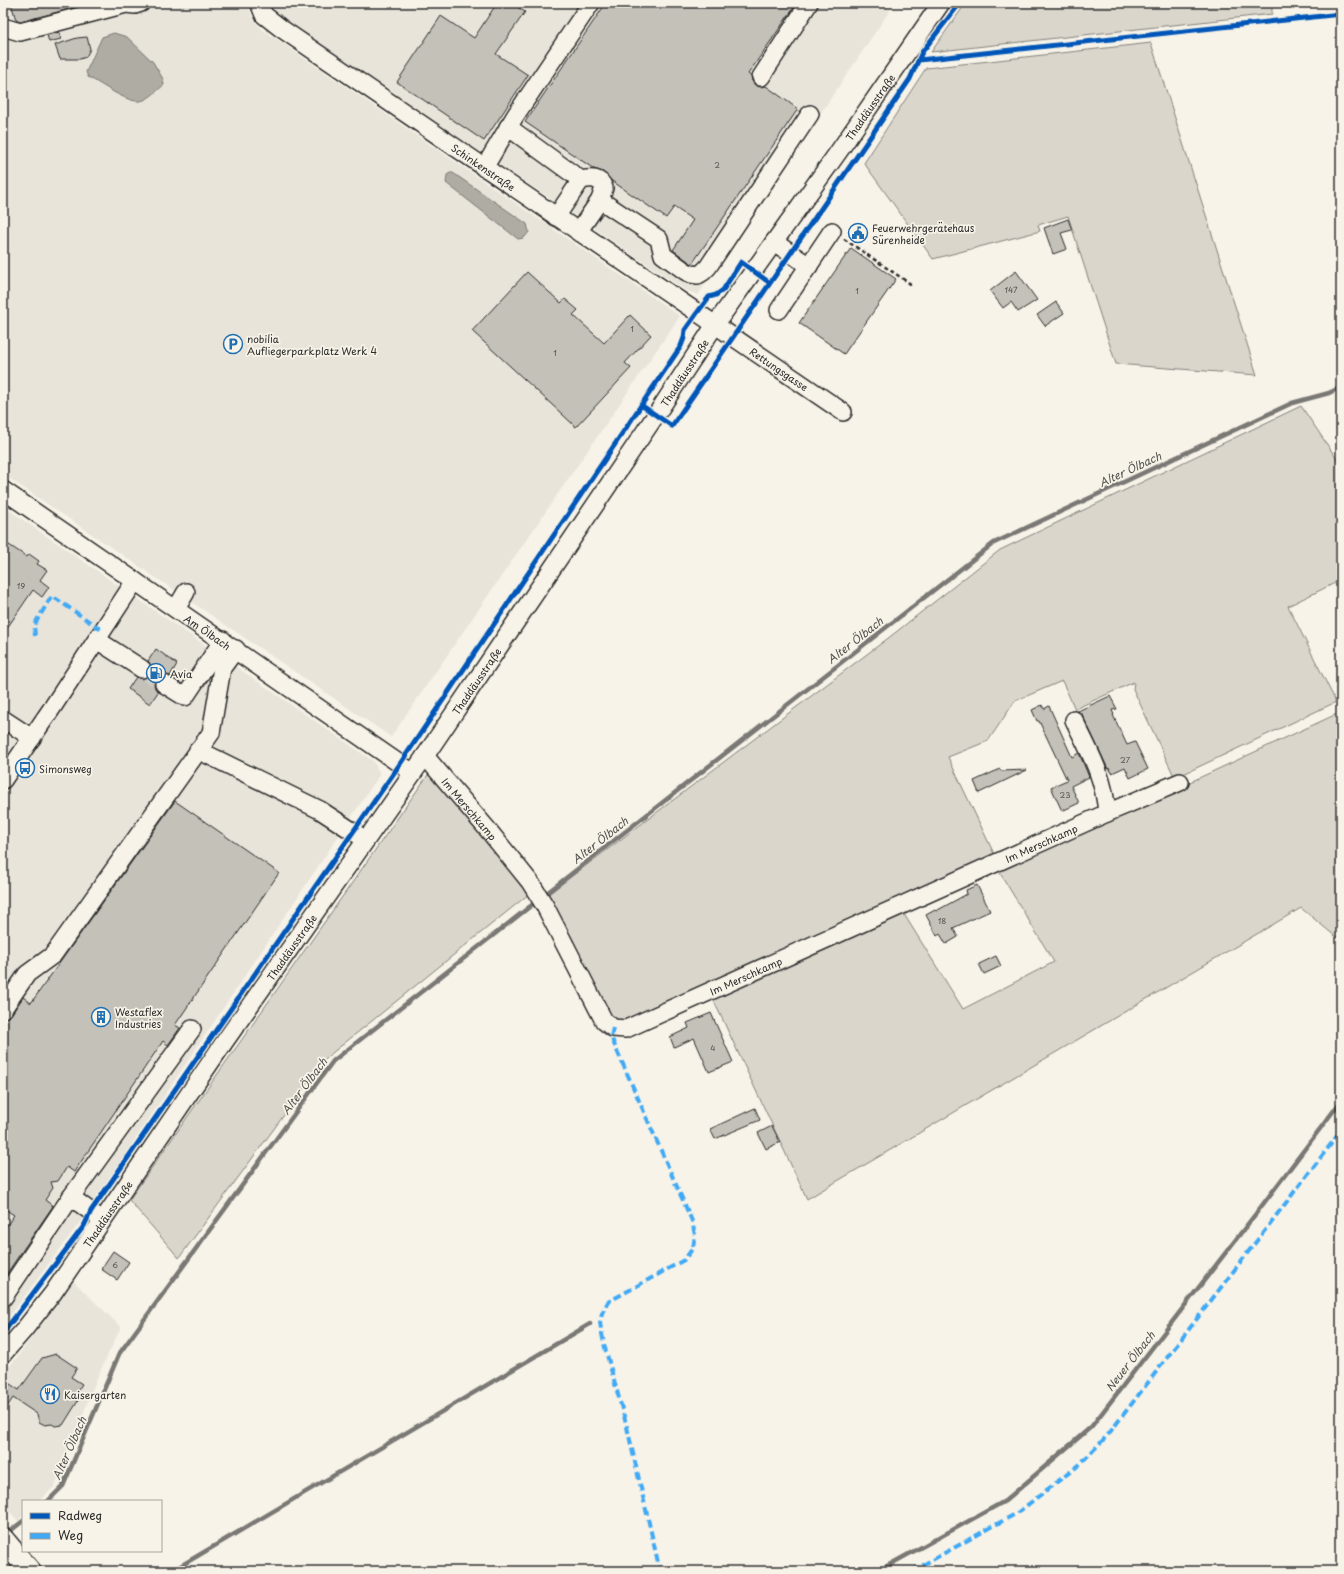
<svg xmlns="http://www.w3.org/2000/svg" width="1344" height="1574" viewBox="0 0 1344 1574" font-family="'Playpen Sans',sans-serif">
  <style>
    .built { fill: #e8e4da }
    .green { fill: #dad6cc; stroke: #82807c }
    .water { fill: #afaca4; stroke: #7a7874 }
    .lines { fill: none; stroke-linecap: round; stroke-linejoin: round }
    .stream { stroke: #7a7874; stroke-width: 4.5 }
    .building { fill: #c4c1b9; stroke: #2b2b2b }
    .minor-tunnel { stroke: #cecbc2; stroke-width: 17; stroke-dasharray: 17 8; stroke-linecap: butt }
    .minor-casing { stroke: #2b2b2b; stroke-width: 20 }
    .major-casing { stroke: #2b2b2b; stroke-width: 24 }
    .path { stroke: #2b2b2b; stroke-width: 2.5; stroke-dasharray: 4 3; stroke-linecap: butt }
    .minor { stroke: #f7f3e8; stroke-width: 17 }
    .major { stroke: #f7f3e8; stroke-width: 21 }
    .quiet { stroke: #3fa9f5; stroke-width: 4; stroke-dasharray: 8 4; stroke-linecap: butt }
    .cycleway-casing { stroke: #f7f3e8; stroke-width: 8 }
    .cycleway { stroke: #0057b8; stroke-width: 5 }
    .labels { text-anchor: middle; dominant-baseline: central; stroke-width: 3.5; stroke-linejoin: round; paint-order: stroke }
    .number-label { font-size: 8px; fill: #51504e }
    .street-label { font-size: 10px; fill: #2b2b2b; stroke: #f7f3e8 }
    .poi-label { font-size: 10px; fill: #2b2b2b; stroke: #f7f3e8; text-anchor: start }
    .water-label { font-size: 11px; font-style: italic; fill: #53524f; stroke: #f7f3e8 }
  </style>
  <rect width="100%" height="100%" fill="#f7f3e8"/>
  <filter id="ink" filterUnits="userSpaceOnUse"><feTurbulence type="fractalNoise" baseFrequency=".025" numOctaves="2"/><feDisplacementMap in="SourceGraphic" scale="8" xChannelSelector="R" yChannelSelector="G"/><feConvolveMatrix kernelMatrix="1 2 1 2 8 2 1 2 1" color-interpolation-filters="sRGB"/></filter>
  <g filter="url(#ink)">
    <path class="built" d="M 3,3 L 246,3 L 254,20 L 262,29 L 680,316 L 391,737 L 3,474 Z
      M 268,3 L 895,3 L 698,295 L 685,290 L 280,16 Z
      M 3,506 L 373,761 L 380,774 L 78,1225 L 3,1325 Z
      M 72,1280 L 121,1327 L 97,1378 L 55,1486 L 39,1501 L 23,1501 L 23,1516 L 18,1521 L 3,1504 L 3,1374 L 18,1356 Z"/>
    <path class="green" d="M 966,3 L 1272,3 L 1272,14 L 931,52 Z
      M 1151,43 L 1257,375 L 1116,364 L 1068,216 L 1038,225 L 1040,231 L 933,259 L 864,163 L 926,68 Z
      M 1301,406 L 1341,465 L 1341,580 L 1288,606 L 1336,702 L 1175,778 L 1133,689 L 1134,682 L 1075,709 L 1062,681 L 1015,701 L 988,741 L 948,757 L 997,860 L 627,1024 L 608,1018 L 547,895 L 891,636 L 1000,550 Z
      M 1341,712 L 1341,941 L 1301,908 L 807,1199 L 712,997 L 902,911 L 963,1009 L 1054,962 L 997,868 L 1050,847 Z
      M 430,772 L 529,894 L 326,1058 L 179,1258 L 129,1200 Z"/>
    <path class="water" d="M 114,33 L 127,37 L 153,62 L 163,79 L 164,85 C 157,90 149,100 140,101 C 127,103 100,83 88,77 L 86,72 L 102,37 Z
      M 450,173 L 453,173 L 527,224 L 529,232 L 524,238 L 518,239 L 446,183 L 447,175 Z"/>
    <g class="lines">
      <path class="stream" d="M 543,896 L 994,543 L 1292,403 L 1329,393 L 1341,387
        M 48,1501 L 63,1486 L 119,1354 L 333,1061 L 537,901
        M 5,1535 L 23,1521
        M 172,1571 L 590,1324
        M 878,1571 L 1005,1501 L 1091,1427 L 1257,1212 L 1341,1101"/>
    </g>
    <path class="building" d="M 11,3 L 79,3 L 80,6 L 20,22 L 16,20 Z
      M 497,3 L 511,3 L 525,12 L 496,54 L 528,75 L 484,141 L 397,82 L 441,16 L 474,38 Z
      M 606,3 L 797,3 L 748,74 L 751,76 L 752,81 L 755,85 L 760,87 L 766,86 L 798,109 L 692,264 L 673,250 L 693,220 L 674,207 L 666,218 L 612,181 L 603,172 L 594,169 L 525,122 Z
      M 59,32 L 61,39 L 49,42 L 47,35 Z
      M 87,37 L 90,49 L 86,57 L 80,59 L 60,59 L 55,45 L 77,38 Z
      M 1068,219 L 1072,230 L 1061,233 L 1067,249 L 1053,254 L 1044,228 Z
      M 851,248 L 896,279 L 844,354 L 799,323 Z
      M 1016,271 L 1037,300 L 1018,312 L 1011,302 L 1003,308 L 990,291 Z
      M 527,272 L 561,303 L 565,299 L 578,310 L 573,315 L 604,343 L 630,315 L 651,335 L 625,363 L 631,368 L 576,427 L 472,331 Z
      M 1056,302 L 1064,313 L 1045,326 L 1037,315 Z
      M 3,541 L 27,557 L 29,554 L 39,561 L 37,564 L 47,570 L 40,580 L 49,587 L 42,597 L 33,590 L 3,634 Z
      M 156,649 L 177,664 L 170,676 L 164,674 L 160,675 L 156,678 L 154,684 L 155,688 L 158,692 L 150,704 L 128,689 L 136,677 L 142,679 L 146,678 L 150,675 L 152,669 L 151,665 L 148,661 Z
      M 1110,696 L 1117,709 L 1112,710 L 1114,715 L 1113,715 L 1127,745 L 1135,742 L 1148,769 L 1130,778 L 1125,767 L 1112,773 L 1109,768 L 1108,769 L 1083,716 L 1078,711 Z
      M 1042,705 L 1044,709 L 1049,706 L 1072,757 L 1079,753 L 1089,777 L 1071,786 L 1079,803 L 1062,811 L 1051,787 L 1067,780 L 1039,721 L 1037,721 L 1032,710 Z
      M 1000,769 L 1001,771 L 1027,770 L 979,793 L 974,781 Z
      M 175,801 L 279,873 L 175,1025 L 180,1028 L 168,1045 L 163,1041 L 74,1172 L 67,1167 L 58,1181 L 51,1182 L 53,1188 L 45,1200 L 53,1206 L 3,1279 L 3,1231 L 14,1215 L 3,1208 L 3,1019 L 11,1015 L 23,997 L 31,1003 Z
      M 977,885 L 990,911 L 953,928 L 958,937 L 946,944 L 940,934 L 937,936 L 926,915 L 935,910 L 936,911 L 967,894 L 966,890 Z
      M 996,956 L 1001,966 L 984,974 L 979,964 Z
      M 711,1013 L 733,1062 L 709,1072 L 694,1038 L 674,1047 L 670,1037 L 689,1028 L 687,1023 Z
      M 755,1108 L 760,1120 L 715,1139 L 710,1129 Z
      M 772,1126 L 780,1142 L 766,1149 L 758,1133 Z
      M 113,1251 L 129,1262 L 117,1280 L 101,1269 Z
      M 56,1354 L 77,1368 L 71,1377 L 82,1384 L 73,1398 L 78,1401 L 63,1425 L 55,1426 L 52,1424 L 45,1425 L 39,1422 L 37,1414 L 13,1398 L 3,1413 L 3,1388 L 7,1382 L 19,1390 L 42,1358 Z"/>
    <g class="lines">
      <path class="minor-tunnel" d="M 142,669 L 164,684"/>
      <defs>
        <g id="minor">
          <path id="s1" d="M 259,3 L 264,15 L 282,29 L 843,412"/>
          <path d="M 3,27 L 20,32 L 126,4 L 135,5 L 141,3"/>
          <path d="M 761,77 L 809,3"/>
          <path d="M 508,127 L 581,180 C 591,178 600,177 604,188 L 600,200 L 578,232"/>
          <path d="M 484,168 L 515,116 L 591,3"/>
          <path d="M 600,200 L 659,239 L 663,255 L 685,271 L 691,274 L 698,275 L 703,272 L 708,267 L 810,114"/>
          <path d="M 556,217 L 581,180"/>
          <path d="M 774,242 L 809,266"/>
          <path d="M 779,310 L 832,231"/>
          <path id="s2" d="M 3,490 L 413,773"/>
          <path d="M 176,609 L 186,592"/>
          <path d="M 97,640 L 142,669"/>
          <path d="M 164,684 L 185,697 L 223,640"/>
          <path d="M 3,719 L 32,738"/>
          <path d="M 1074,720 C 1090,753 1104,776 1107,813"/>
          <path d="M 198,750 L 320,810 L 366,840"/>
          <path id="s3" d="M 425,756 L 489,831 L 530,882 L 545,906 L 604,1021 L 613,1028 L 626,1029 L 1107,813 L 1180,782"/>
          <path d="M 3,780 L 52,708 L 135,581"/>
          <path d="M 3,1009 L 27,974 L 53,955 L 211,733 L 222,668 L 236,649"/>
          <path d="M 71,1197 L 102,1220"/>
          <path d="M 3,1298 L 71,1197 L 192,1029"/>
          <path id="s4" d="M 3,1354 L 23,1331 L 53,1293 L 225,1041 L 425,756 L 656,415 L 715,325 L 839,151 L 941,3"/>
        </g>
        <path id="major" d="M 3,1539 L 30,1571"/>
      </defs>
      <use href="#minor" class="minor-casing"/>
      <use href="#major" class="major-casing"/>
      <path class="path" d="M 844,239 L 912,285"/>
      <use href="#minor" class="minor"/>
      <use href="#major" class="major"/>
      <path class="quiet" d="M 35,636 L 34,625 L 52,596 L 103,631
        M 613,1028 L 611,1037 L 692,1221 L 695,1235 L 693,1248 L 684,1260 L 608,1302 L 602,1313 L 600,1323 L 604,1344 L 627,1427 L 660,1571
        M 912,1571 L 1017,1513 L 1079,1465 L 1107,1436 L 1341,1131"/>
      <defs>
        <path id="cycleway" d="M 919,60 L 1341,14
          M 641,405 L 672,426 L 910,79 L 922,52 L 960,3
          M 3,1333 L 84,1226 L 91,1211 L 400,764 L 681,346 L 684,338 L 685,330 L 697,313 L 709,297 L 716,295 L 723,290 L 741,262 L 770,283"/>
      </defs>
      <use href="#cycleway" class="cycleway-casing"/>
      <use href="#cycleway" class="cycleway"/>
    </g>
  </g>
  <defs>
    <symbol id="civic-ring" viewBox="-11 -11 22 22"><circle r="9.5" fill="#f7f3e8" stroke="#1f6fb2" stroke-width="1.5"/><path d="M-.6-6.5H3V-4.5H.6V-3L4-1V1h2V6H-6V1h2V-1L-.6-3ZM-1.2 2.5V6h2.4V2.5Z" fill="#1f6fb2"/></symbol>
    <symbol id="parking-ring" viewBox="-11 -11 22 22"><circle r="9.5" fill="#f7f3e8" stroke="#1f6fb2" stroke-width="1.5"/><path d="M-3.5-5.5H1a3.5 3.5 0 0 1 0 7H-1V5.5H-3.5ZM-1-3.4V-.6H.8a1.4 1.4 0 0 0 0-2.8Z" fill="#1f6fb2"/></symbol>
    <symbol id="fuel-ring" viewBox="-11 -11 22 22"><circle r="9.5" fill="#f7f3e8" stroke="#1f6fb2" stroke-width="1.5"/><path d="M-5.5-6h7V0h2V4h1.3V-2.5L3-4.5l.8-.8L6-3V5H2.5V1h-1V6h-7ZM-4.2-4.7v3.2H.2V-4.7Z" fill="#1f6fb2"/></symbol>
    <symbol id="bus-ring" viewBox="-11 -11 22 22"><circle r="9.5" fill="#f7f3e8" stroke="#1f6fb2" stroke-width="1.5"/><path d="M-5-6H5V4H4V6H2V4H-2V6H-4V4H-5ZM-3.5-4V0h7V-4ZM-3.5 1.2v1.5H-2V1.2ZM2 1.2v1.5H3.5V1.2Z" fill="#1f6fb2"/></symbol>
    <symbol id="building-ring" viewBox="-11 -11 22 22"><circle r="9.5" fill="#f7f3e8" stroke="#1f6fb2" stroke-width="1.5"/><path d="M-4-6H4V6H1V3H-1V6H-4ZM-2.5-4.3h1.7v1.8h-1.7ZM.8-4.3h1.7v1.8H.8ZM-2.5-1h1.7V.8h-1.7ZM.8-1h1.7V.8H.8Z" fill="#1f6fb2"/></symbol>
    <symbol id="restaurant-ring" viewBox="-11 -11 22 22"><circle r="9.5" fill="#f7f3e8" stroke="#1f6fb2" stroke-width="1.5"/><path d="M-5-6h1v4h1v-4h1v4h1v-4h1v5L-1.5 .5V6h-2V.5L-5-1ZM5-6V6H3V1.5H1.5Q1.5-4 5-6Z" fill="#1f6fb2"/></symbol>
  </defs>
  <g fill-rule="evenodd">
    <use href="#civic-ring" x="847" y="222" width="22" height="22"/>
    <use href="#parking-ring" x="222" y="333" width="22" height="22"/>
    <use href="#fuel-ring" x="145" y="662" width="22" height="22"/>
    <use href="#bus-ring" x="14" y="757" width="22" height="22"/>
    <use href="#building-ring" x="90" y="1006" width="22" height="22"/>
    <use href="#restaurant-ring" x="39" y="1383" width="22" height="22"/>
  </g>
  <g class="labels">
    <g class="number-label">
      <text x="717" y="165">2</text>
      <text x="1011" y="290">147</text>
      <text x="857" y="291">1</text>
      <text x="632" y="329">1</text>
      <text x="555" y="353">1</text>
      <text x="21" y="586">19</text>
      <text x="1125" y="760">27</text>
      <text x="1065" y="795">23</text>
      <text x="942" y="921">18</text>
      <text x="713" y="1048">4</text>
      <text x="115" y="1265">6</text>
    </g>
    <g class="street-label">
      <text stroke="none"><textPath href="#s4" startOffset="1519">Thaddäusstraße</textPath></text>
      <text stroke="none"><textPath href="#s1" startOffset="280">Schinkenstraße</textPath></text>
      <text stroke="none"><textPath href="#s1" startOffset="638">Rettungsgasse</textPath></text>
      <text stroke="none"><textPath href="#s4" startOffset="1195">Thaddäusstraße</textPath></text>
      <text stroke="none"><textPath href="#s2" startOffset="249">Am Ölbach</textPath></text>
      <text stroke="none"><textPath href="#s4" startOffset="823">Thaddäusstraße</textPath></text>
      <text stroke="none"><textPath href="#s3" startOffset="69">Im Merschkamp</textPath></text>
      <text stroke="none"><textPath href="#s3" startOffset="801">Im Merschkamp</textPath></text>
      <text stroke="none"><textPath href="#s4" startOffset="499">Thaddäusstraße</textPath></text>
      <text stroke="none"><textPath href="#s3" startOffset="477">Im Merschkamp</textPath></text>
      <text stroke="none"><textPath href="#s4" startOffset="175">Thaddäusstraße</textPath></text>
    </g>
    <g class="poi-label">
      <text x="872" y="227">Feuerwehrgerätehaus<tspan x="872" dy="12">Sürenheide</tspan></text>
      <text x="247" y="338">nobilia<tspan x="247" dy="12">Aufliegerparkplatz Werk 4</tspan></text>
      <text x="170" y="673">Avia</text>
      <text x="39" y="768">Simonsweg</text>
      <text x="115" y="1011">Westaflex<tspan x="115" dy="12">Industries</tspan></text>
      <text x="64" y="1394">Kaisergarten</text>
    </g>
    <g class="water-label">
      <text transform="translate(1130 469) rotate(-25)">Alter Ölbach</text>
      <text transform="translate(855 640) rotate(-38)">Alter Ölbach</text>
      <text transform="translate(600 840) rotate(-38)">Alter Ölbach</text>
      <text transform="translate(304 1086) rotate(-53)">Alter Ölbach</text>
      <text transform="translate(1130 1361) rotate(-52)">Neuer Ölbach</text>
      <text transform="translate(69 1448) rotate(-66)">Alter Ölbach</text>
    </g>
  </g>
  <rect width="1344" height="1574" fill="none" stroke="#f7f3e8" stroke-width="16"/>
  <rect x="8" y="8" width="1328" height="1558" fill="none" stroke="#2b2b2b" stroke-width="1.5" filter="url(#ink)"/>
  <rect x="22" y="1500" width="140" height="52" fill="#f7f3e8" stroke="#a5a39c"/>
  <rect x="30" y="1513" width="20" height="6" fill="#0057b8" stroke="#a5a39c"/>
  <text x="58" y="1520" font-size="12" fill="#2b2b2b">Radweg</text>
  <rect x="30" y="1533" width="20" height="6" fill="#3fa9f5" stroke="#a5a39c"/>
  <text x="58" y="1540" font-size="12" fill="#2b2b2b">Weg</text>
</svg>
